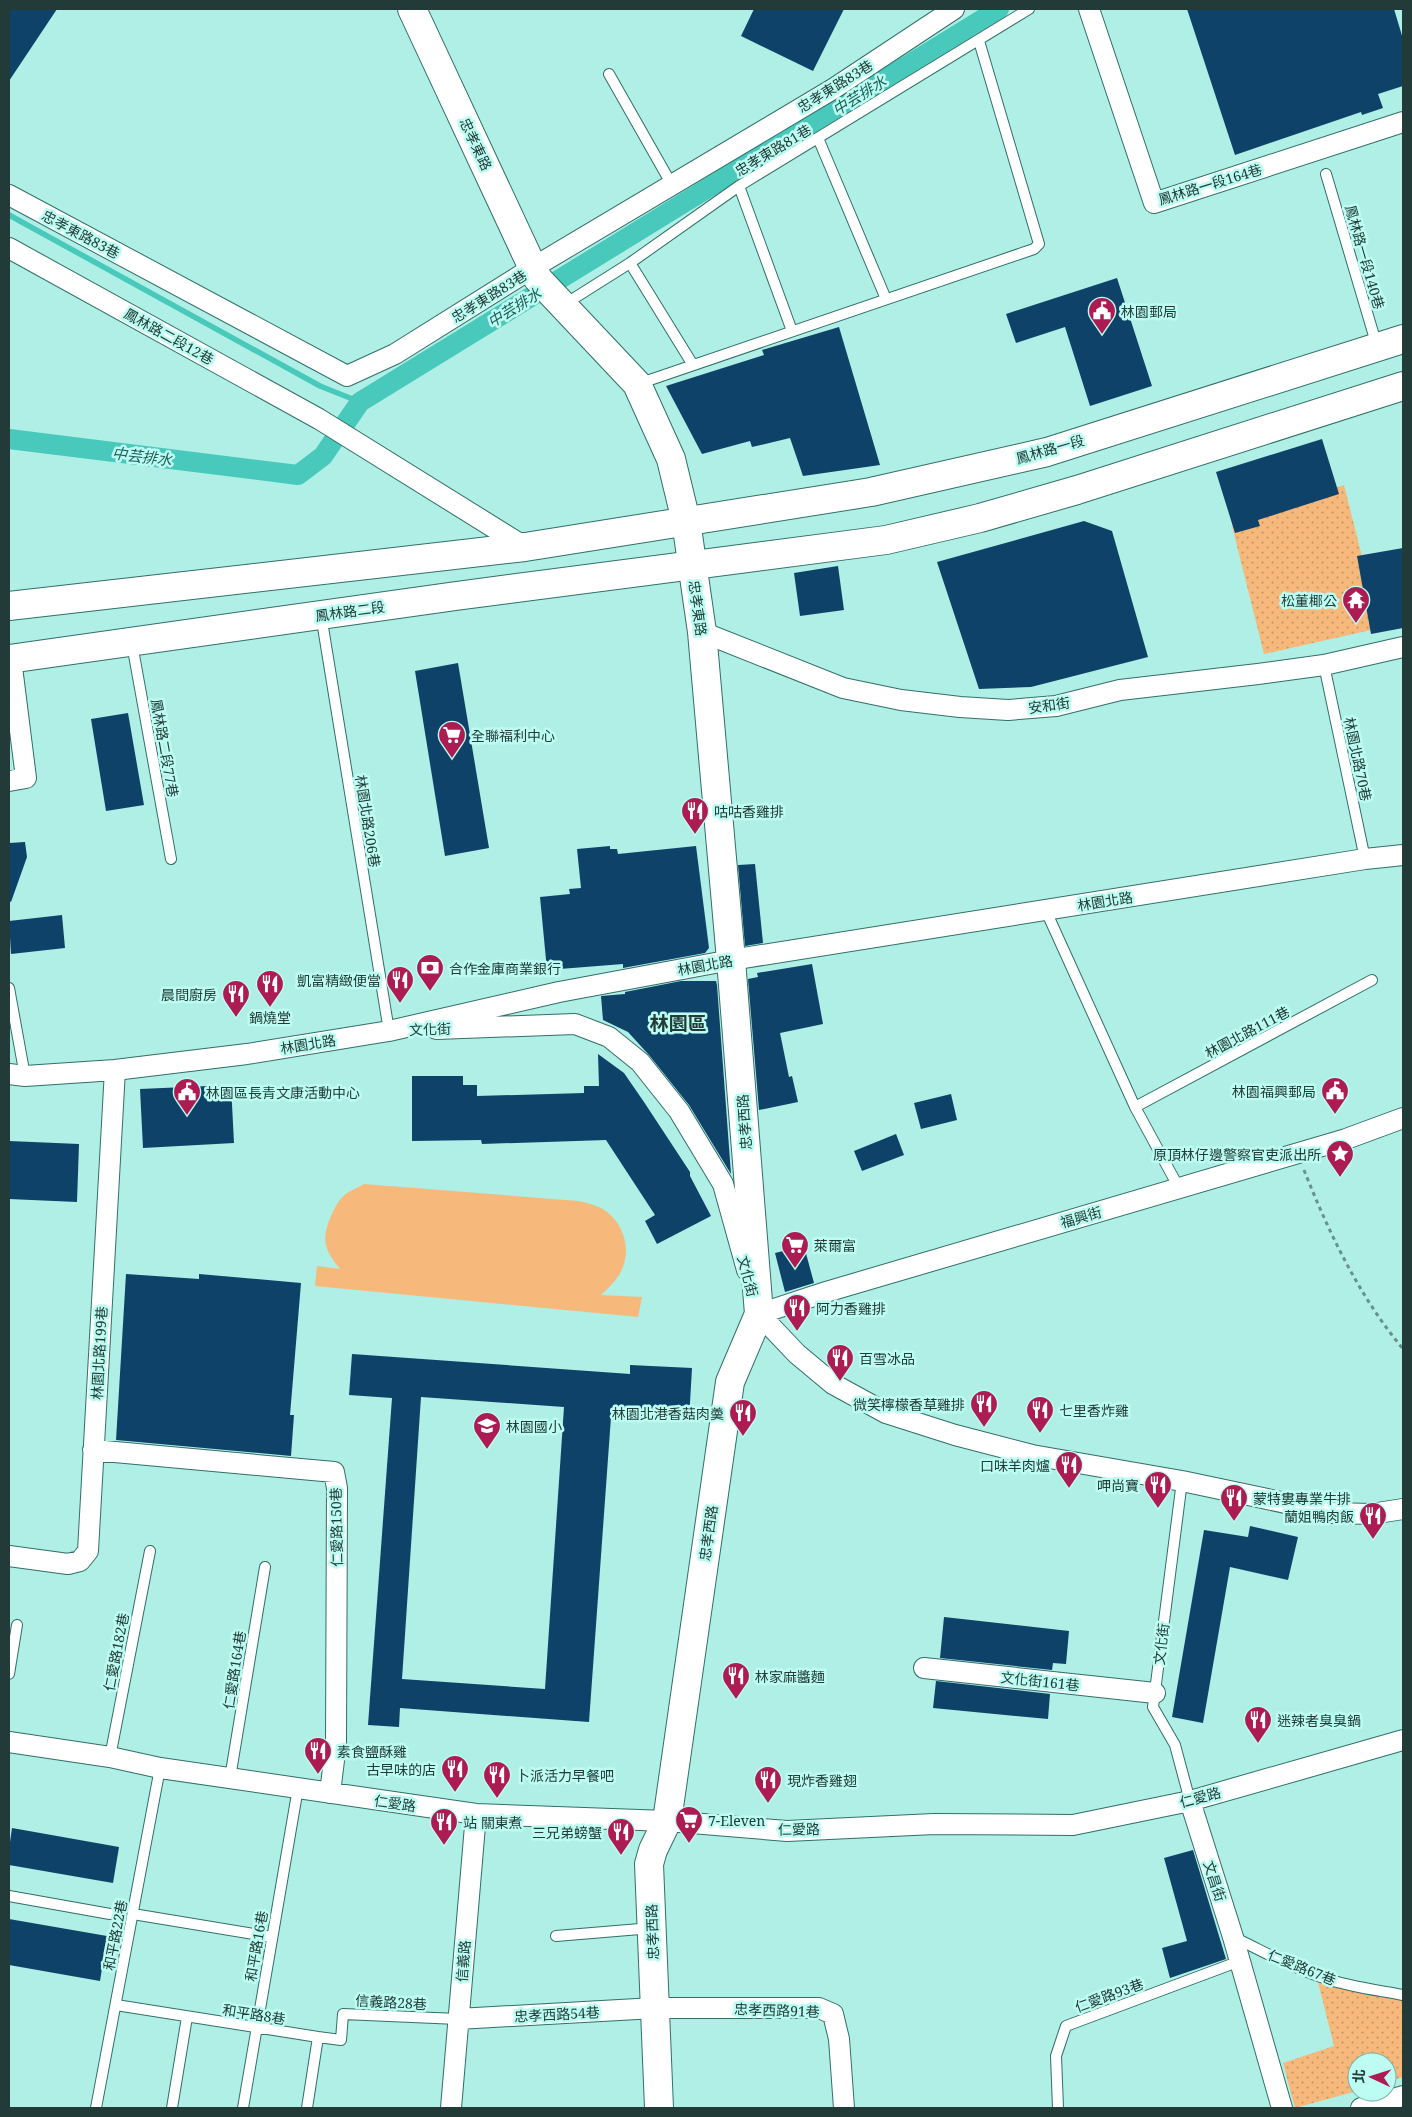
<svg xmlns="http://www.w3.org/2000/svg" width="1412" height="2117" viewBox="0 0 1412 2117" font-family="'Noto Serif','Noto Sans TC',serif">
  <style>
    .grass { fill: #f6b97b }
    .park { fill: url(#park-dots) }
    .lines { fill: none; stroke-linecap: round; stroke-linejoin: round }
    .stream { stroke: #48c9bc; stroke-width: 5.5 }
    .canal { stroke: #48c9bc; stroke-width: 20 }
    .building { fill: #0e4269; fill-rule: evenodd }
    .lane-casing { stroke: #316f68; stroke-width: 12 }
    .street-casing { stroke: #316f68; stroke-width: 22 }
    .secondary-casing { stroke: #316f68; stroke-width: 30 }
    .primary-casing { stroke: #316f68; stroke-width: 30 }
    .path { stroke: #66928c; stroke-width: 3; stroke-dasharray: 4 4; stroke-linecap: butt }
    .lane { stroke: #fff; stroke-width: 10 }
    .street { stroke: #fff; stroke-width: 20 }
    .secondary { stroke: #fff; stroke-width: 28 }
    .primary { stroke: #fff; stroke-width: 28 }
    .labels { text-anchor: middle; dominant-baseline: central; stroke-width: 5; stroke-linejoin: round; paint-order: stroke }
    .street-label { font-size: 14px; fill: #223b38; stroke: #bcfcf3 }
    .poi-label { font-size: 14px; fill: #223b38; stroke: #bcfcf3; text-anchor: start }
    .water-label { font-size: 15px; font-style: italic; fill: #195f58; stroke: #bcfcf3 }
    .district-label { font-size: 19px; font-weight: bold; fill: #223b38; stroke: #bcfcf3 }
  </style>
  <defs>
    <pattern id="park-dots" width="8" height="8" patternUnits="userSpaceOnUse" patternTransform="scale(1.25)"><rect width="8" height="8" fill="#f6b97b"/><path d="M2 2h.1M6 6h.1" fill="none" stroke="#c79866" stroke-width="1.8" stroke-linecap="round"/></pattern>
  </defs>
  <rect width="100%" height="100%" fill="#afefe6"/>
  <path class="grass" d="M 364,1184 L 578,1201 C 588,1203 600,1206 607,1212 C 626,1227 632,1254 619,1275 C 614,1283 607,1289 601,1295 L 642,1297 L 638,1317 L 315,1286 L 317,1266 L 340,1269 C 324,1249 321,1240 331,1216 C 335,1207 339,1199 347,1193 C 352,1190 359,1187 364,1184 Z"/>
  <path class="park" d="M 1344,485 L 1380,628 L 1264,654 L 1232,526 Z
    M 1318,1982 L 1403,1998 L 1403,2077 L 1387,2082 L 1387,2062 L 1357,2062 L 1357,2091 L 1295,2108 L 1283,2063 L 1334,2046 Z"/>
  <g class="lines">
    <path class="stream" d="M 9,215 L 320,386 L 360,402"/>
    <path class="canal" d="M 9,439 L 298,475 L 323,456 L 360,402 L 999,9"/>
  </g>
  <path class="building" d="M 9,9 L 57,9 L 9,81 Z
    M 754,9 L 844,9 L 813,71 L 741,36 Z
    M 1187,9 L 1394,9 L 1403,39 L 1403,86 L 1378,94 L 1383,108 L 1362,115 L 1361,112 L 1235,155 Z
    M 1117,278 L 1152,386 L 1090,406 L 1065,327 L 1016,343 L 1006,314 Z
    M 839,327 L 880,465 L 803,476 L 790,438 L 752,447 L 750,441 L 702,454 L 666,386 L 764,355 L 762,350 Z
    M 1322,439 L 1339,494 L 1258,520 L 1260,526 L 1235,533 L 1216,472 Z
    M 1084,521 L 1112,531 L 1148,657 L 1031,687 L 979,689 L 937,562 Z
    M 1403,548 L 1403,628 L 1371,634 L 1357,556 Z
    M 838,566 L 844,610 L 800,616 L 794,573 Z
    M 458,663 L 489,848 L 445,856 L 415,671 Z
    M 128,713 L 144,805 L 106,811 L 91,719 Z
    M 25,842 L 27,857 L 11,902 L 9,901 L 9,843 Z
    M 610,846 L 610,849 L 617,849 L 618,854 L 696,846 L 709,948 L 705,953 L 623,968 L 623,964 L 547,970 L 540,897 L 570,894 L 569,889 L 581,888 L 577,849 Z
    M 755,864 L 763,943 L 745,946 L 738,865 Z
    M 62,915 L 65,948 L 11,954 L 9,921 Z
    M 812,964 L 823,1024 L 780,1033 L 789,1077 L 792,1076 L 798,1102 L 759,1110 L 748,979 L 758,977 L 757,973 Z
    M 681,981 L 716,981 L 717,985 L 731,1174 L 689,1105 L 649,1055 L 628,1032 L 603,1020 L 601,996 L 625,994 L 625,992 Z
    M 598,1054 L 624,1073 L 644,1102 L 690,1172 L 690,1176 L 711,1216 L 657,1244 L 645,1221 L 655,1215 L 606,1140 L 482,1144 L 481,1140 L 412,1141 L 412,1076 L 463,1076 L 463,1085 L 477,1085 L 477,1096 L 584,1093 L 584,1086 L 599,1086 Z
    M 231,1085 L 234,1143 L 143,1148 L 140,1089 Z
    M 951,1094 L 957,1120 L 921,1129 L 914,1103 Z
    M 896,1134 L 904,1155 L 862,1171 L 854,1151 Z
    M 9,1141 L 79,1144 L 77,1202 L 9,1199 Z
    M 804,1246 L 814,1283 L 785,1292 L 775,1253 Z
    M 126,1274 L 199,1279 L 199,1274 L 301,1283 L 290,1415 L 294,1415 L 291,1456 L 116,1440 Z
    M 352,1354 L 630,1374 L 630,1365 L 692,1368 L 689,1420 L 611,1417 L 589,1722 L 400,1708 L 399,1727 L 368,1725 L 392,1398 L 349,1395 ZM 421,1397 L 564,1407 L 545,1689 L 402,1679 Z
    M 1250,1526 L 1298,1537 L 1288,1580 L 1230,1567 L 1203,1723 L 1172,1717 L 1204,1530 L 1248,1537 Z
    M 944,1617 L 1069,1631 L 1066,1664 L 1053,1663 L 1052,1670 L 940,1658 Z
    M 936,1681 L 1050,1694 L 1048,1719 L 933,1708 Z
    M 12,1828 L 119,1847 L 113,1883 L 9,1865 L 9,1849 Z
    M 1193,1850 L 1226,1959 L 1170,1978 L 1162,1948 L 1187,1941 L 1164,1858 Z
    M 9,1919 L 107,1936 L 100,1981 L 9,1965 Z"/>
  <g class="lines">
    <defs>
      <path id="lane" d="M 609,74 L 672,185
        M 818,138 L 886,299
        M 1326,174 L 1377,346
        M 739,186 L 792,331
        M 630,263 L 693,365
        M 565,304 L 630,263 L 739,186 L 1029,9
        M 638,384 L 1034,249 L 1039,244 L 979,41
        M 321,615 L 389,1031
        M 132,644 L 171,859
        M 1324,665 L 1365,859
        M 1046,911 L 1135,1107 L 1372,980
        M 9,988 L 25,1076
        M 1135,1107 L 1179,1188
        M 1182,1481 L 1153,1707 L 1175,1745 L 1190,1801
        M 9,1674 L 17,1625
        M 110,1757 L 150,1551
        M 230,1778 L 265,1567
        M 9,1896 L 110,1914
        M 133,1914 L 272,1937
        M 556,1936 L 652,1928
        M 1233,1937 C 1263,1951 1292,1968 1324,1978 C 1350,1987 1377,1990 1403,1995
        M 116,2005 L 318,2037 L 307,2108
        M 318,2037 L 341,2040 L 343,2014 L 458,2019
        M 96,2108 L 160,1768
        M 172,2108 L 187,2017
        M 243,2108 L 298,1788
        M 1058,2108 L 1056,2056 L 1066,2026 L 1240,1961"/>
      <path id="street" d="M 1089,9 L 1154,203 L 1403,122
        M 9,195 L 347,376 L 395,354 L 534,267 L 833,89 L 954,9
        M 9,248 L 319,419 L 525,547
        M 702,632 L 843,688 L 901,700 L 960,707 L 1008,710 L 1056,706 L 1120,690 L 1258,674 L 1324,665 L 1403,647
        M 9,781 L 26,778 L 11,659
        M 436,1029 L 575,1024 L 609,1037 L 640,1062 L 679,1111 L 723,1184 L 747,1270
        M 9,1074 L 25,1076 L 115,1070 L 247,1054 L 389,1031 L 559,992 L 731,960 L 1365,859 L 1403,855
        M 756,1303 L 759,1314 L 797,1354 L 833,1384 L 886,1413 L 955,1435 L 1032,1455 L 1182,1481 L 1333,1513 L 1371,1514 L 1403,1509
        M 759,1314 L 826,1292 L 1346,1139 L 1403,1118
        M 93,1450 L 334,1472 L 337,1488 L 336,1744 L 330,1793
        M 9,1556 L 68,1564 L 80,1561 L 88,1551 L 115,1070
        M 924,1668 L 1155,1693
        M 9,1742 L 110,1757 L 160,1768 L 476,1814 L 667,1821 L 787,1831 L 934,1824 L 1073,1825 L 1190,1801 L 1403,1740
        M 1190,1801 L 1233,1937 L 1282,2108
        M 458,2019 L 655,2008 L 819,2008 L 833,2014 L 839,2039 L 844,2108
        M 451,2108 L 476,1814
        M 1361,2108 L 1403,2096"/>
      <path id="secondary" d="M 412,9 L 538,279 L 637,384 L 671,459 L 686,521 L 702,632 L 731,960 L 759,1314 L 730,1382 L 667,1821 L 653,1850 L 649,1864 L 659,2108"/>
      <path id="primary" d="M 9,606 L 525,547 L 871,492 L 1047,452 L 1403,339
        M 9,659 L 456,596 L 886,540 L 980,518 L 1077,490 L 1403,386"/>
    </defs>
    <use href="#lane" class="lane-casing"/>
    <use href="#street" class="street-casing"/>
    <use href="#secondary" class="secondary-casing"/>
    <use href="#primary" class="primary-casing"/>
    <path class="path" d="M 1304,1170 C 1329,1233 1359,1296 1403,1349"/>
    <use href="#lane" class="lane"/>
    <use href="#street" class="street"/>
    <use href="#secondary" class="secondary"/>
    <use href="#primary" class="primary"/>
  </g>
  <defs>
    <symbol id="civic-pin" viewBox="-11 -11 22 30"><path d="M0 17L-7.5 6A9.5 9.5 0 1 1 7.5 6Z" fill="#ac1b51" stroke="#bcfcf3"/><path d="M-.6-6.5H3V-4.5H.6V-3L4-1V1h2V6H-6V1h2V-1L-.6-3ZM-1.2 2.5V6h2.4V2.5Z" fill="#fff"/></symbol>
    <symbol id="temple-pin" viewBox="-11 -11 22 30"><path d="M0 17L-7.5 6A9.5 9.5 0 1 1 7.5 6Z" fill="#ac1b51" stroke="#bcfcf3"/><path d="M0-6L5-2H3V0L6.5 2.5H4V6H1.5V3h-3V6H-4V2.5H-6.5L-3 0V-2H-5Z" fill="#fff"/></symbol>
    <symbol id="supermarket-pin" viewBox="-11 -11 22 30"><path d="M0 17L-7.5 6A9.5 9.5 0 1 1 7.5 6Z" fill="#ac1b51" stroke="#bcfcf3"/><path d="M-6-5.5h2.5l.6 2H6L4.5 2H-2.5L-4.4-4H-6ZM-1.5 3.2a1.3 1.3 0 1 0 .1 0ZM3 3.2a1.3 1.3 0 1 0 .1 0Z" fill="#fff"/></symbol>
    <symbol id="restaurant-pin" viewBox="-11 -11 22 30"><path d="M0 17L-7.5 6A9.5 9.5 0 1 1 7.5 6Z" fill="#ac1b51" stroke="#bcfcf3"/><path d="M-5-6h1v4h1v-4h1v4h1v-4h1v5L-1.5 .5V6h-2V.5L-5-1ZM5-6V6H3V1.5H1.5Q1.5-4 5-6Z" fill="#fff"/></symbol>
    <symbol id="bank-pin" viewBox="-11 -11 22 30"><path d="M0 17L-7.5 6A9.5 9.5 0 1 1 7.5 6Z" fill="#ac1b51" stroke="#bcfcf3"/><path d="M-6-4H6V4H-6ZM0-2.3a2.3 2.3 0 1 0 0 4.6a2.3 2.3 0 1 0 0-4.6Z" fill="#fff"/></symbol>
    <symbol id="sight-pin" viewBox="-11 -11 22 30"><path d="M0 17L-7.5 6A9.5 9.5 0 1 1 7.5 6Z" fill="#ac1b51" stroke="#bcfcf3"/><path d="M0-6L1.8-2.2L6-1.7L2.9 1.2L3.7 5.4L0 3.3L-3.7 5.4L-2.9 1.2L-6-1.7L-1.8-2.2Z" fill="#fff"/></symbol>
    <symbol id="school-pin" viewBox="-11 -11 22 30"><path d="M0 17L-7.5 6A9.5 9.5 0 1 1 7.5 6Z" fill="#ac1b51" stroke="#bcfcf3"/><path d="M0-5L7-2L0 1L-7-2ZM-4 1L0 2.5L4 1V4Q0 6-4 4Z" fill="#fff"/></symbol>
  </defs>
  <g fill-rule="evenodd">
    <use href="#civic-pin" x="1086" y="295" width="32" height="43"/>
    <use href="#temple-pin" x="1340" y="584" width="32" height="43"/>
    <use href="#supermarket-pin" x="436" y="719" width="32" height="43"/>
    <use href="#restaurant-pin" x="679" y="795" width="32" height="43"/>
    <use href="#bank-pin" x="414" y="952" width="32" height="43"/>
    <use href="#restaurant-pin" x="384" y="964" width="32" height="43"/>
    <use href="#restaurant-pin" x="254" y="968" width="32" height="43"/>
    <use href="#restaurant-pin" x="220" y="978" width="32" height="43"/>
    <use href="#civic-pin" x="1319" y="1075" width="32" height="43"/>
    <use href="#civic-pin" x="171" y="1076" width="32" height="43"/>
    <use href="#sight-pin" x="1324" y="1138" width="32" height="43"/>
    <use href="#supermarket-pin" x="779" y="1229" width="32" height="43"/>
    <use href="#restaurant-pin" x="781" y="1292" width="32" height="43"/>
    <use href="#restaurant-pin" x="824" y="1342" width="32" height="43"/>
    <use href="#restaurant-pin" x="968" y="1388" width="32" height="43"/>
    <use href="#restaurant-pin" x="1024" y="1394" width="32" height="43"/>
    <use href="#restaurant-pin" x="727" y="1397" width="32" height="43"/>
    <use href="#school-pin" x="471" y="1410" width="32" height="43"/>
    <use href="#restaurant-pin" x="1053" y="1449" width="32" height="43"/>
    <use href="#restaurant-pin" x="1142" y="1469" width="32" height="43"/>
    <use href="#restaurant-pin" x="1218" y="1482" width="32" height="43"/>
    <use href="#restaurant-pin" x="1357" y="1500" width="32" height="43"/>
    <use href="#restaurant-pin" x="720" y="1660" width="32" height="43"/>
    <use href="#restaurant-pin" x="1242" y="1704" width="32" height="43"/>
    <use href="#restaurant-pin" x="302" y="1735" width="32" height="43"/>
    <use href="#restaurant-pin" x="439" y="1753" width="32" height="43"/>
    <use href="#restaurant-pin" x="481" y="1759" width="32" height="43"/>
    <use href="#restaurant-pin" x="752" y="1764" width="32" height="43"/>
    <use href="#supermarket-pin" x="673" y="1804" width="32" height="43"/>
    <use href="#restaurant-pin" x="428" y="1806" width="32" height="43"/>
    <use href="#restaurant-pin" x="605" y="1816" width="32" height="43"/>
  </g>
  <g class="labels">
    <g class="street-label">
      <text transform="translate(835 86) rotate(-32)">忠孝東路83巷</text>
      <text transform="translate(476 144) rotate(65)">忠孝東路</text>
      <text transform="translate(773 150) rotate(-31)">忠孝東路81巷</text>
      <text transform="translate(1210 184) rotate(-17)">鳳林路一段164巷</text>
      <text transform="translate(81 234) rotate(28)">忠孝東路83巷</text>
      <text transform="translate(1365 257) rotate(74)">鳳林路一段140巷</text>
      <text transform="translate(489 296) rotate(-32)">忠孝東路83巷</text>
      <text transform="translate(169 336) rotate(29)">鳳林路二段12巷</text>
      <text transform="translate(1050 449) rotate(-16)">鳳林路一段</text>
      <text transform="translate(698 608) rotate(82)">忠孝東路</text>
      <text transform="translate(350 611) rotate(-8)">鳳林路二段</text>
      <text transform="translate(1049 705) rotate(-8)">安和街</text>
      <text transform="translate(165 748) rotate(80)">鳳林路二段77巷</text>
      <text transform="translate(1358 759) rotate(78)">林園北路70巷</text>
      <text transform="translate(368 821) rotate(81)">林園北路206巷</text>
      <text transform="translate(1105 901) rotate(-9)">林園北路</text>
      <text transform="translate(705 965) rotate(-10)">林園北路</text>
      <text transform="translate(430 1029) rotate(-2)">文化街</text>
      <text transform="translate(1247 1032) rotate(-28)">林園北路111巷</text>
      <text transform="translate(308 1044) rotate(-9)">林園北路</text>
      <text transform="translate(744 1122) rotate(-94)">忠孝西路</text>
      <text transform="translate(1081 1217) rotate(-16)">福興街</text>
      <text transform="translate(748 1276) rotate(75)">文化街</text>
      <text transform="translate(99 1353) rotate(-87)">林園北路199巷</text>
      <text transform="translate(336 1527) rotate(-91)">仁愛路150巷</text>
      <text transform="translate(708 1533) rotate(-82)">忠孝西路</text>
      <text transform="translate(1161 1644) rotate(-83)">文化街</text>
      <text transform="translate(116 1652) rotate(-79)">仁愛路182巷</text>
      <text transform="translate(234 1670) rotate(-81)">仁愛路164巷</text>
      <text transform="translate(1040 1681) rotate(6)">文化街161巷</text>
      <text transform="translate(1200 1797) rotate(-15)">仁愛路</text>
      <text transform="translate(395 1803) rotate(8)">仁愛路</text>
      <text transform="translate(799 1829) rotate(-1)">仁愛路</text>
      <text transform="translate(1215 1881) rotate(72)">文昌街</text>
      <text transform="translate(652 1932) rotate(-92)">忠孝西路</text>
      <text transform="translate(115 1935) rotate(-79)">和平路22巷</text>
      <text transform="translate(256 1946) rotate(-80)">和平路16巷</text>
      <text transform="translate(463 1961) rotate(-85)">信義路</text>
      <text transform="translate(1302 1967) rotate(22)">仁愛路67巷</text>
      <text transform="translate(1109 1995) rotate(-20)">仁愛路93巷</text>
      <text transform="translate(391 2002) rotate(3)">信義路28巷</text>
      <text transform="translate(777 2010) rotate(2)">忠孝西路91巷</text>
      <text transform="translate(254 2014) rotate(9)">和平路8巷</text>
      <text transform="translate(557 2014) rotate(-3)">忠孝西路54巷</text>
    </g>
    <g class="poi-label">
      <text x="1121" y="311">林園郵局</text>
      <text x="1337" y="600" text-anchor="end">松董椰公</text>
      <text x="471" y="735">全聯福利中心</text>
      <text x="714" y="811">咕咕香雞排</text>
      <text x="449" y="968">合作金庫商業銀行</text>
      <text x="381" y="980" text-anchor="end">凱富精緻便當</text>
      <text x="217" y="994" text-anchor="end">晨間廚房</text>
      <text x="270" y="1017" text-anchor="middle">鍋燒堂</text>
      <text x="1316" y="1091" text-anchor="end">林園福興郵局</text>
      <text x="206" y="1092">林園區長青文康活動中心</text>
      <text x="1321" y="1154" text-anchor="end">原頂林仔邊警察官吏派出所</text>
      <text x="814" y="1245">萊爾富</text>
      <text x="816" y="1308">阿力香雞排</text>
      <text x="859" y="1358">百雪冰品</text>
      <text x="965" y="1404" text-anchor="end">微笑檸檬香草雞排</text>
      <text x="1059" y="1410">七里香炸雞</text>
      <text x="724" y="1413" text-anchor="end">林園北港香菇肉羮</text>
      <text x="506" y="1426">林園國小</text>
      <text x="1050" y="1465" text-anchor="end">口味羊肉爐</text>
      <text x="1139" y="1485" text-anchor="end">呷尚寶</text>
      <text x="1253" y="1498">蒙特婁專業牛排</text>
      <text x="1354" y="1516" text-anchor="end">蘭姐鴨肉飯</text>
      <text x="755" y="1676">林家麻醬麵</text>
      <text x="1277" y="1720">迷辣者臭臭鍋</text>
      <text x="337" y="1751">素食鹽酥雞</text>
      <text x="436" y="1769" text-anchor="end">古早味的店</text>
      <text x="516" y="1775">卜派活力早餐吧</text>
      <text x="787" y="1780">現炸香雞翅</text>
      <text x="708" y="1820">7-Eleven</text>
      <text x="463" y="1822">站 關東煮</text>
      <text x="602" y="1832" text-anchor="end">三兄弟螃蟹</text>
    </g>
    <g class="water-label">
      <text transform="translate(859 95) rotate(-32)">中芸排水</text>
      <text transform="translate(514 307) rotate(-32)">中芸排水</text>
      <text transform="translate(142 456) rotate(7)">中芸排水</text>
    </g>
    <g class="district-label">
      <text x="678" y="1023">林園區</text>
    </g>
  </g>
  <rect width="1412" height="2117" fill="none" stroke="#223b38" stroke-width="20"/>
  <g transform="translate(1372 2077) rotate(274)"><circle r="24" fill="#bcfcf3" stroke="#7eafa8"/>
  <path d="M0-4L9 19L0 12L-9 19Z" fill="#ac1b51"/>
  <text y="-8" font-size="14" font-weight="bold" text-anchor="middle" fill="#223b38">北</text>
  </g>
</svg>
